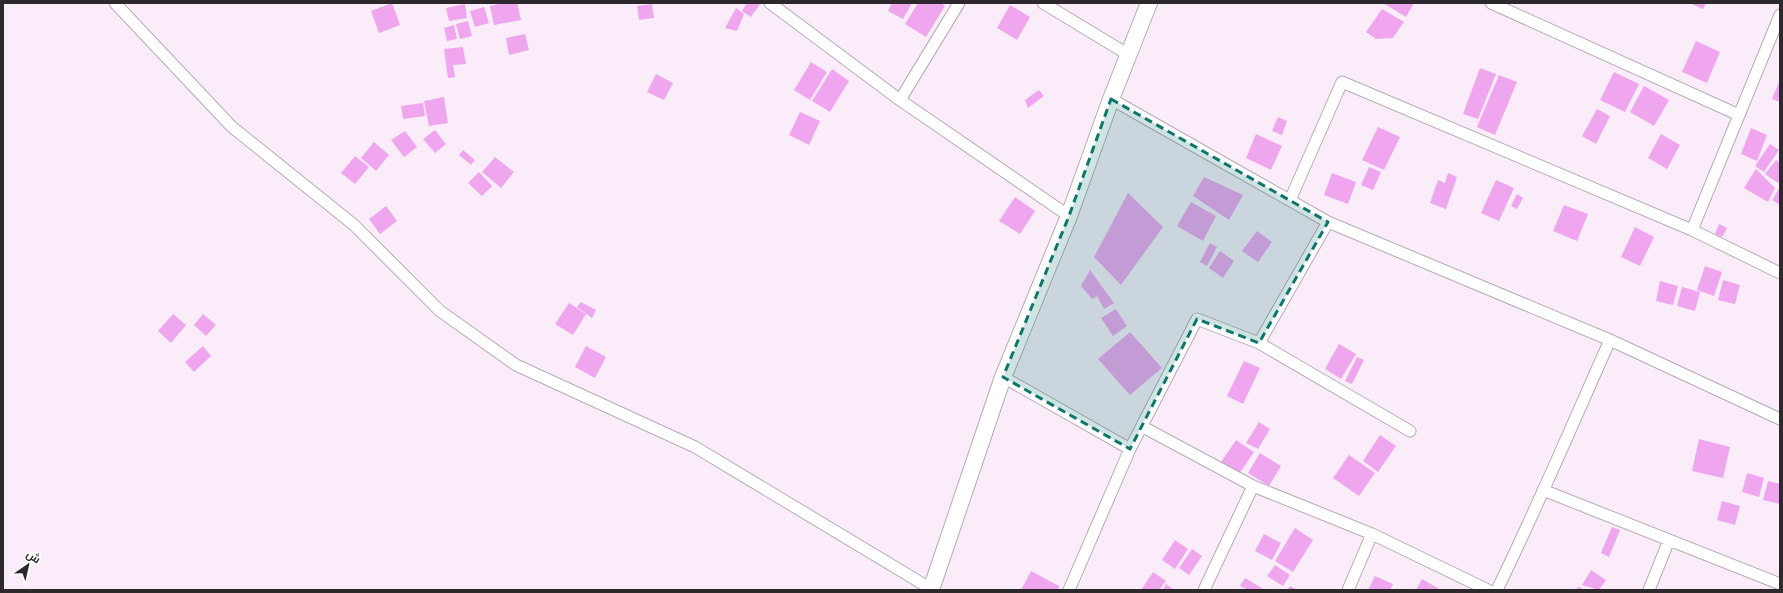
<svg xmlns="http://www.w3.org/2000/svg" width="1783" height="593" viewBox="0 0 1783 593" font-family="Commissioner,Cairo,sans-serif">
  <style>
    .building { fill: #f0a6ef }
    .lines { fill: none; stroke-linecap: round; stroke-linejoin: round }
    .street-casing { stroke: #b7abb6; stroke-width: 13 }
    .secondary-casing { stroke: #b7abb6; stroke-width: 18 }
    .street { stroke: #fff; stroke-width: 11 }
    .secondary { stroke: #fff; stroke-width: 16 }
    .marked { fill: #0f766e; fill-opacity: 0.2; stroke: #0f766e; stroke-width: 3; stroke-dasharray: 8 5; stroke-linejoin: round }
  </style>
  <rect width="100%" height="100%" fill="#faedf9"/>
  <path class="building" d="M 392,3 L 400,25 L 379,33 L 371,11 Z
    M 503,3 L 517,3 L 521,20 L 494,25 L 490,6 Z
    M 747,3 L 760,4 L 751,17 L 742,11 Z
    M 892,3 L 912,3 L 903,19 L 888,11 Z
    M 918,3 L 941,3 L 945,6 L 926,37 L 905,24 Z
    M 1383,3 L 1414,3 L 1406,17 Z
    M 1689,3 L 1706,3 L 1703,9 Z
    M 465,4 L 467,18 L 449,21 L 446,8 Z
    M 652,4 L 654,18 L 639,20 L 637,6 Z
    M 1010,5 L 1030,17 L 1017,40 L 997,28 Z
    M 484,7 L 489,23 L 475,27 L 470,11 Z
    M 736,8 L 744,14 L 737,31 L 725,28 Z
    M 1382,9 L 1404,22 L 1393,38 L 1376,39 L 1366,32 Z
    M 468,21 L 472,36 L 460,39 L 456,24 Z
    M 454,25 L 457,39 L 447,41 L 444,28 Z
    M 525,34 L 529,50 L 509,55 L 506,38 Z
    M 1696,41 L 1720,52 L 1707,83 L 1682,72 Z
    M 463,47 L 466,64 L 453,65 L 455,77 L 448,78 L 444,49 Z
    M 811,62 L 827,72 L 810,100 L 794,90 Z
    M 1480,68 L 1496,74 L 1478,119 L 1463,114 Z
    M 832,69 L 849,81 L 830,112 L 812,101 Z
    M 1614,72 L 1639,84 L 1625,112 L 1600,100 Z
    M 656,74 L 673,83 L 664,100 L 647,92 Z
    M 1499,75 L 1517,82 L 1495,135 L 1477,127 Z
    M 1780,80 L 1780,102 L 1772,99 Z
    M 1644,86 L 1669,100 L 1654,126 L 1630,112 Z
    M 1039,90 L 1044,96 L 1028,108 L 1025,100 Z
    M 444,97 L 448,123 L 429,126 L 424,101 Z
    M 423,103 L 425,116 L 403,119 L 401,106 Z
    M 1597,109 L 1610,116 L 1596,144 L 1582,136 Z
    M 800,112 L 820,121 L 809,145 L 789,135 Z
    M 1278,117 L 1287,121 L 1282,135 L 1272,131 Z
    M 1378,127 L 1400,137 L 1384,170 L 1362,160 Z
    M 1751,128 L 1767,135 L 1757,161 L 1741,154 Z
    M 435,130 L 446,144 L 435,153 L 423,139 Z
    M 405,131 L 417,147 L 404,157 L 391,140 Z
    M 1256,134 L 1282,146 L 1271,170 L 1246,158 Z
    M 1661,134 L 1680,145 L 1667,169 L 1648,158 Z
    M 374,142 L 389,155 L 376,171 L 361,158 Z
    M 1770,144 L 1779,150 L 1764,172 L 1755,166 Z
    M 463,150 L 475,160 L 471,165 L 459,155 Z
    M 355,156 L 369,167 L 355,184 L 341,173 Z
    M 495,157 L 514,172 L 501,188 L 482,172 Z
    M 1776,160 L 1780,163 L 1780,180 L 1778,183 L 1765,174 Z
    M 1369,167 L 1381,172 L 1373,190 L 1361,185 Z
    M 1756,169 L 1775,188 L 1768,202 L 1744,188 Z
    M 479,172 L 492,186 L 482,196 L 468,183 Z
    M 1332,173 L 1356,182 L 1348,204 L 1324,195 Z
    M 1448,173 L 1457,177 L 1446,209 L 1430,203 L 1438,180 L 1445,183 Z
    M 1204,177 L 1243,195 L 1229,220 L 1193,196 Z
    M 1496,180 L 1514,188 L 1499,221 L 1481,213 Z
    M 1780,187 L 1780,205 L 1772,200 Z
    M 1128,193 L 1163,227 L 1121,285 L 1094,257 Z
    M 1517,194 L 1523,198 L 1517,209 L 1511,206 Z
    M 1015,197 L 1035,211 L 1020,234 L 999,221 Z
    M 1191,202 L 1216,216 L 1203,241 L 1177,226 Z
    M 1564,205 L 1588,214 L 1577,241 L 1553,231 Z
    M 386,206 L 397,221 L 380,234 L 369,219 Z
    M 1719,224 L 1727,228 L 1722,237 L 1715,234 Z
    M 1635,227 L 1654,237 L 1640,266 L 1621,257 Z
    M 1257,231 L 1272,242 L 1258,262 L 1242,251 Z
    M 1210,243 L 1217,247 L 1207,266 L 1200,262 Z
    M 1220,251 L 1234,261 L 1223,278 L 1209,268 Z
    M 1705,266 L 1722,272 L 1714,296 L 1697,290 Z
    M 1090,270 L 1114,303 L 1104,309 L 1097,296 L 1092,299 L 1081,286 Z
    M 1723,280 L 1740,285 L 1735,304 L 1718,300 Z
    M 1660,281 L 1678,286 L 1673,305 L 1656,301 Z
    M 1682,287 L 1700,292 L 1695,311 L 1677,306 Z
    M 581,302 L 596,310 L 592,318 L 577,307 Z
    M 569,303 L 586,314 L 573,335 L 555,324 Z
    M 1116,309 L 1127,326 L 1113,336 L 1101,318 Z
    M 173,314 L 186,325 L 171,343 L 158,331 Z
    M 203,314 L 216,325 L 206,336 L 194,325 Z
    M 1130,332 L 1162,368 L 1130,395 L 1098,359 Z
    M 1339,344 L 1356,354 L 1341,379 L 1325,369 Z
    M 203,346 L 211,356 L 194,372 L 185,362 Z
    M 586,346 L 606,357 L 595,378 L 575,367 Z
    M 1357,357 L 1364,360 L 1352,384 L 1345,381 Z
    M 1244,361 L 1260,368 L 1243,404 L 1227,396 Z
    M 1259,422 L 1270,429 L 1258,449 L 1246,443 Z
    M 1380,435 L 1396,446 L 1378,472 L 1363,461 Z
    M 1699,439 L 1730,447 L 1723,478 L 1692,471 Z
    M 1236,440 L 1254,452 L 1239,474 L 1221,462 Z
    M 1260,453 L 1281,466 L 1269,486 L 1248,473 Z
    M 1349,455 L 1375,473 L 1359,496 L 1333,478 Z
    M 1747,473 L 1764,478 L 1759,497 L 1742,492 Z
    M 1768,481 L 1780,484 L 1780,504 L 1763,500 Z
    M 1722,501 L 1740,506 L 1735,525 L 1717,520 Z
    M 1612,527 L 1620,530 L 1609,557 L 1601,553 Z
    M 1295,528 L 1313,540 L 1293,572 L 1275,561 Z
    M 1264,534 L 1281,543 L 1272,560 L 1255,551 Z
    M 1175,540 L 1188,549 L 1175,569 L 1162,560 Z
    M 1192,549 L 1202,556 L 1189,575 L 1179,568 Z
    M 1275,565 L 1290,575 L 1283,586 L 1267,576 Z
    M 1591,570 L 1606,580 L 1599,590 L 1582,585 Z
    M 1031,571 L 1059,586 L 1058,590 L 1021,590 Z
    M 1153,572 L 1166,581 L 1159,590 L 1141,590 Z
    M 1375,576 L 1393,584 L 1390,590 L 1368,590 Z
    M 1245,578 L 1265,590 L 1248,590 L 1240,586 Z
    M 1422,579 L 1441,590 L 1416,590 Z
    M 1166,584 L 1173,589 L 1172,590 L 1163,590 Z
    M 1290,586 L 1298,590 L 1287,590 Z
    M 1578,587 L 1586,590 L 1576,590 Z"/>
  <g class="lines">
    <defs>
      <path id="street" d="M 115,3 L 232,127 L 354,225 L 440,311 L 516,365 L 695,447 L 933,590
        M 770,3 L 900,100 L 1069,216
        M 1043,3 L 1129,55
        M 1491,3 L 1739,115
        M 1111,99 L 1328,222 L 1610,340 L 1780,419
        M 900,100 L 959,3
        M 1290,200 L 1342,82 L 1692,230 L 1780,273
        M 1692,230 L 1780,15
        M 1259,343 L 1328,222
        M 1003,377 L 1130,449
        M 1143,427 L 1253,486 L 1372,534 L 1488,590
        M 1543,490 L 1780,584
        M 1069,590 L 1130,449 L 1197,319 L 1259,343 L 1410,431
        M 1204,590 L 1253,486
        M 1348,590 L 1372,534
        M 1497,590 C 1537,508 1573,423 1610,340
        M 1649,590 L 1669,540"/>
      <path id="secondary" d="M 931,590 L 1003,377 L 1069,216 L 1111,99 L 1149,3"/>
    </defs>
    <use href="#street" class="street-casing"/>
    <use href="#secondary" class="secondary-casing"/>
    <use href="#street" class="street"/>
    <use href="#secondary" class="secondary"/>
  </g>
  <path class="marked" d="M 1111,99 L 1328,222 L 1259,343 L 1197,319 L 1130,449 L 1003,377 L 1069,216 Z"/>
  <rect width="1783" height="593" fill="none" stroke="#2c282c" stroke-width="8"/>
  <g transform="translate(28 565) rotate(34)" stroke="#ffffff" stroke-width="3" paint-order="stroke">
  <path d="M0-3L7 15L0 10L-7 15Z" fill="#2c282c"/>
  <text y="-6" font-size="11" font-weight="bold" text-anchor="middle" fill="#2c282c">ش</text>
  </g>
</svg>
